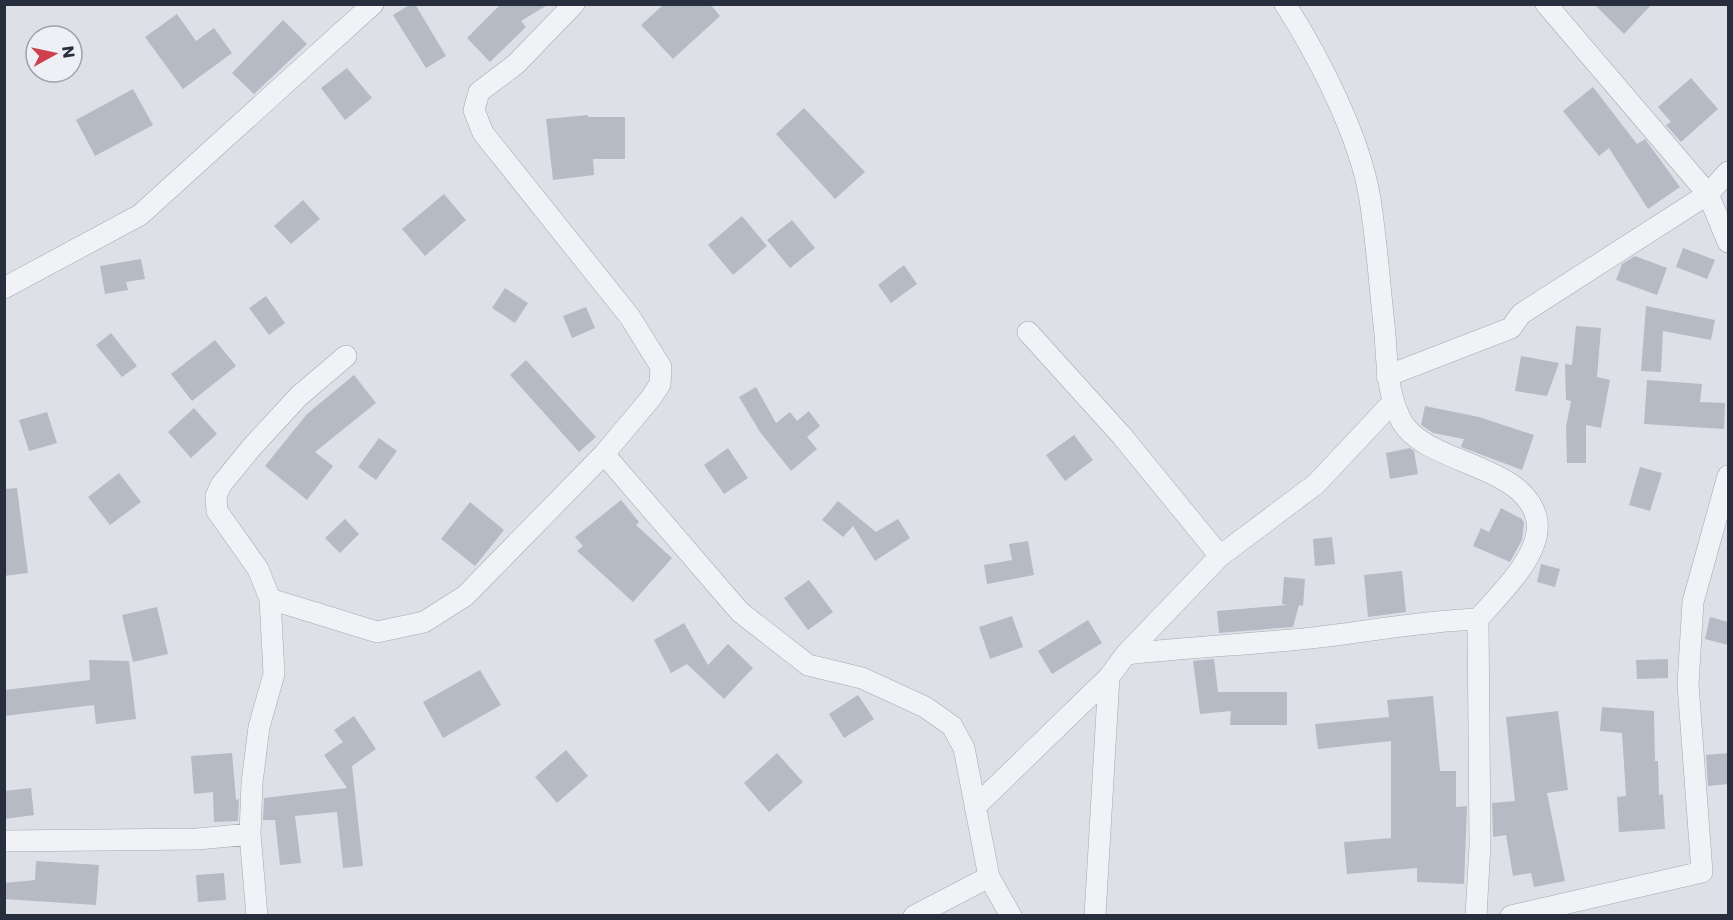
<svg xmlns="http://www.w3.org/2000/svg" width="1733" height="920" viewBox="0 0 1733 920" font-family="Poppins,sans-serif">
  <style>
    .building { fill: #b5bac4 }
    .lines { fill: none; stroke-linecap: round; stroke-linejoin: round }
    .street-casing { stroke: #a3a8b1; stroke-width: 22 }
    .street { stroke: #f0f2f6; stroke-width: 21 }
  </style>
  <rect width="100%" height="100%" fill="#dde1e7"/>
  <path class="building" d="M 411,4 L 415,4 L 446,56 L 426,68 L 393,15 Z
    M 501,4 L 549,4 L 521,21 L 526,27 L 490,62 L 467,38 Z
    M 664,4 L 710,4 L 720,16 L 673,59 L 641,25 Z
    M 1594,4 L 1652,4 L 1624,34 Z
    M 177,14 L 196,41 L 214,28 L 232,53 L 183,89 L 145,37 Z
    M 283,20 L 307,44 L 254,94 L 232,73 Z
    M 347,68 L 372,98 L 345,120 L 321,88 Z
    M 1691,78 L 1718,109 L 1681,142 L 1666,125 L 1671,122 L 1658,107 Z
    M 1593,87 L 1637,144 L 1645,139 L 1680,187 L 1648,209 L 1609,148 L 1599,156 L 1563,111 Z
    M 133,89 L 153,125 L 95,156 L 76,120 Z
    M 804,108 L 865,172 L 835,199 L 776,134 Z
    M 588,115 L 588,117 L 625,117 L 625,159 L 593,159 L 594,175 L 553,180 L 546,119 Z
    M 444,194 L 466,220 L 425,256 L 402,229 Z
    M 303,200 L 320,219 L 291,244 L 274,226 Z
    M 742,216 L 767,246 L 733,275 L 708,245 Z
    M 792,220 L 815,248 L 790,268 L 767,240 Z
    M 1683,248 L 1715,260 L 1707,279 L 1676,267 Z
    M 1635,256 L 1667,268 L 1657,295 L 1616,280 L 1622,264 Z
    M 141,259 L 145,279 L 126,282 L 128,290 L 105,294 L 100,266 Z
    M 904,265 L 917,284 L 891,303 L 878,285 Z
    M 505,288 L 528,303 L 515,323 L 492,308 Z
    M 266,296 L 285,323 L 269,335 L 249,308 Z
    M 1646,306 L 1715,320 L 1711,340 L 1663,331 L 1661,372 L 1641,371 Z
    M 586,307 L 595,328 L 572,338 L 563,316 Z
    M 1576,326 L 1601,328 L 1597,377 L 1610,380 L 1601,428 L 1586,425 L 1586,463 L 1567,463 L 1566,427 L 1571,401 L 1566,400 L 1565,364 L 1572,365 Z
    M 111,333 L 137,366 L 122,377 L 96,345 Z
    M 215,340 L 236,366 L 192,401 L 171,374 Z
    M 1521,356 L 1559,363 L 1547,396 L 1515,391 Z
    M 526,360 L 596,437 L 579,452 L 510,375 Z
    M 354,375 L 376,403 L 315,452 L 333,466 L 307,500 L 265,466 L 307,414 Z
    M 1647,380 L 1702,384 L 1700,402 L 1725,403 L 1724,429 L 1644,424 Z
    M 756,387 L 776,423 L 790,412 L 797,421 L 809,411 L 820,426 L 807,437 L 817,449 L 791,471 L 760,432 L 739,397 Z
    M 1425,406 L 1479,417 L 1534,435 L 1522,470 L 1461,447 L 1464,439 L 1433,433 L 1421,425 Z
    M 194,408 L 217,434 L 191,458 L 168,432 Z
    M 47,412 L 57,443 L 29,451 L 19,420 Z
    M 1074,435 L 1093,460 L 1065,481 L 1046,455 Z
    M 379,438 L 397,451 L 376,480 L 358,467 Z
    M 728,448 L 748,478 L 724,494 L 704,465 Z
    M 1410,448 L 1414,451 L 1418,474 L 1390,479 L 1386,453 Z
    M 1640,467 L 1662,473 L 1650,511 L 1629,505 Z
    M 119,473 L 141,502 L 110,525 L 88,497 Z
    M 17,488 L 28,573 L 4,576 L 4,489 Z
    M 621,500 L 639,522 L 636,525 L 672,558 L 633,602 L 577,551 L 583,546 L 575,537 Z
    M 838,501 L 876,532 L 898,519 L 910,538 L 875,561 L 853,526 L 843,537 L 822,520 Z
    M 470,502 L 504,530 L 475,566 L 441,539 Z
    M 1501,508 L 1522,519 L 1524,523 L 1522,540 L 1510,562 L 1473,546 L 1481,528 L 1489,532 Z
    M 345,519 L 359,534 L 340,553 L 325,538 Z
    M 1332,537 L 1335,564 L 1315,566 L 1313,539 Z
    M 1028,541 L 1034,575 L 987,584 L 984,565 L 1012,560 L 1009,544 Z
    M 1541,564 L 1560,569 L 1555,587 L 1537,582 Z
    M 1402,571 L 1406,612 L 1368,617 L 1364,575 Z
    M 1284,577 L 1305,579 L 1303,606 L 1299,605 L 1293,627 L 1219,633 L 1217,611 L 1287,605 L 1282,604 Z
    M 809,580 L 833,612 L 808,630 L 784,598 Z
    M 157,607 L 168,654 L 133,662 L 122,615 Z
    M 1012,616 L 1023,647 L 990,659 L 979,627 Z
    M 1710,617 L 1728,622 L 1728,645 L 1705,639 Z
    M 1088,620 L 1102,643 L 1052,674 L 1038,651 Z
    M 684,623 L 708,665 L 728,644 L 753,668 L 724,699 L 687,664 L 671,673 L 654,640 Z
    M 1214,659 L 1218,692 L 1287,692 L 1287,725 L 1230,725 L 1231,711 L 1200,714 L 1193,661 Z
    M 1668,659 L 1668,678 L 1637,679 L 1636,660 Z
    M 89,660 L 129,661 L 136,719 L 96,724 L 94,705 L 4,716 L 4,690 L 90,680 Z
    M 480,670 L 501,705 L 443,738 L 423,702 Z
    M 858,695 L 874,719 L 844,738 L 829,714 Z
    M 1433,696 L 1440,771 L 1456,771 L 1456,807 L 1467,806 L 1464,884 L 1417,882 L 1417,868 L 1347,874 L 1344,842 L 1391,838 L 1391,741 L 1318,749 L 1315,724 L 1389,717 L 1387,700 Z
    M 1602,707 L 1654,711 L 1655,761 L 1658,761 L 1659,795 L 1663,794 L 1665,829 L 1619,832 L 1617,797 L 1626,796 L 1622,733 L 1600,731 Z
    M 1558,711 L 1568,790 L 1547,793 L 1565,881 L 1534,887 L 1531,873 L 1513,876 L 1506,835 L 1493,837 L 1492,803 L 1515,801 L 1506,717 Z
    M 354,716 L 376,749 L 352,766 L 363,866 L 343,868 L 337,812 L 295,816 L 301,863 L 280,865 L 275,820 L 263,820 L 264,798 L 347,788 L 324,755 L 343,742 L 334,730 Z
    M 566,750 L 588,776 L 557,803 L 535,777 Z
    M 232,753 L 236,800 L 239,799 L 238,821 L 214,822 L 213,792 L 194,794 L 191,756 Z
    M 777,753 L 803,782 L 769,812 L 744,783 Z
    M 1728,753 L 1728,784 L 1708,786 L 1706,755 Z
    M 31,788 L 34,815 L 4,819 L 4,791 Z
    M 36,861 L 99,865 L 96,905 L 4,899 L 4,883 L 35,880 Z
    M 224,873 L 226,900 L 198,902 L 196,875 Z"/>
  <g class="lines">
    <defs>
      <path id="street" d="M 1285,4 C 1319,57 1360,137 1370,199 C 1377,244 1380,290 1385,334 C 1387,364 1387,391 1400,418 C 1421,465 1527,462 1537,521 C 1542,555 1498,596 1478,619 L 1480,845 L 1476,916
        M 1546,4 L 1708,194 L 1728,242
        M 4,288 L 140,215 L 373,4
        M 1028,332 L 1122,436 L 1220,556
        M 1387,376 L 1511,328 L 1521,314 L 1708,194 L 1728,172
        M 604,454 L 740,612 L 808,665 L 862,678 L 925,707 L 952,726 L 964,748 L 989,877 L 1011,916
        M 270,599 L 377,632 L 424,622 L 465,596 L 604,454 L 651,398 L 660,384 L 661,367 L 630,317 L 483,133 L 474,110 L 479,92 L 516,64 L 574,4
        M 1126,654 C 1181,648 1236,645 1291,640 C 1353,635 1414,621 1478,619
        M 975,807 L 1109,677 L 1126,654 L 1220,556 L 1316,484 L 1393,402
        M 4,841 L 198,839 L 250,834
        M 257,916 L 250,834 L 252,783 L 259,727 L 274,674 L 270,599 L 258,569 L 217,511 L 216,496 L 221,485 L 251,448 L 299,396 L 346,356
        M 914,916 L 989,877
        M 1095,916 L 1109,677
        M 1511,916 L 1702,872 L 1688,684 L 1693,602 L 1728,476"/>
    </defs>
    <use href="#street" class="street-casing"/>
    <use href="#street" class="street"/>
  </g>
  <rect width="1733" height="920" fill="none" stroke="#272e3e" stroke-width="12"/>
  <g transform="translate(54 54) rotate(82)"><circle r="28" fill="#edf0f5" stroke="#9ea2ac" stroke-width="1.5"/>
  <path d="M0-4.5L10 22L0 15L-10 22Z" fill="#ce404e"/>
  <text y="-9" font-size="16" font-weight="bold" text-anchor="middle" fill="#272e3e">N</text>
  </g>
</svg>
